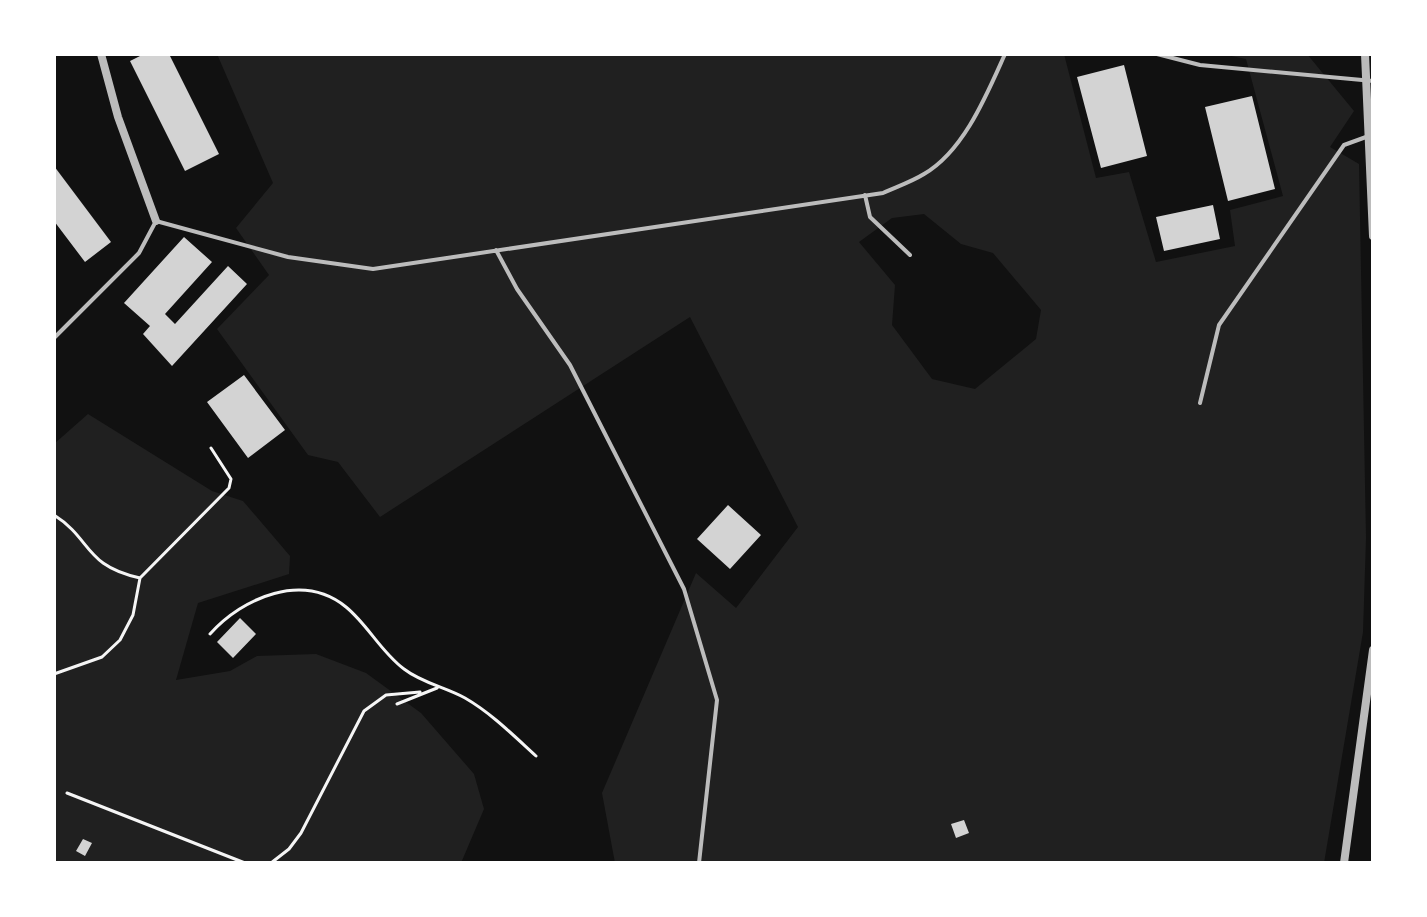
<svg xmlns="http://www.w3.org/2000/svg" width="1427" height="917" viewBox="0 0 1427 917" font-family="'Roboto Serif',serif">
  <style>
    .green { fill: #202020; fill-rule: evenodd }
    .building { fill: #d3d3d3 }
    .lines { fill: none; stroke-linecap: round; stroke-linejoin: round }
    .path { stroke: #f5f5f5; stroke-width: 3 }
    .service { stroke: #bcbcbc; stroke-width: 4 }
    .minor { stroke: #bcbcbc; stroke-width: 8 }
  </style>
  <rect width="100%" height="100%" fill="#111"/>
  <path class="green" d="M 217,54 L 1064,54 L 1096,178 L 1129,172 L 1156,262 L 1235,246 L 1230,210 L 1283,196 L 1246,59 L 1222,54 L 1307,54 L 1354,111 L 1330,147 L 1359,164 L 1366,538 L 1363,632 L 1324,863 L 615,863 L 602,793 L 696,573 L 736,608 L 798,527 L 690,317 L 380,517 L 338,462 L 308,455 L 217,329 L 269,275 L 236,228 L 273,183 ZM 924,214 L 961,244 L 993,253 L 1041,310 L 1036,339 L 975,389 L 932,379 L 892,325 L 895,285 L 859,242 L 892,218 Z
    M 88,414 L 212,491 L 243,501 L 290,556 L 289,574 L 198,603 L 176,680 L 230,671 L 257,656 L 316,654 L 366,673 L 421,713 L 474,774 L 484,809 L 461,863 L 54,863 L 54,444 Z"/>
  <path class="building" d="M 144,54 L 169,54 L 219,154 L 185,171 L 130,61 Z
    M 1124,65 L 1147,156 L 1101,168 L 1077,77 Z
    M 1252,96 L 1275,189 L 1228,201 L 1205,107 Z
    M 54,166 L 111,242 L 85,262 L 54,221 Z
    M 1213,205 L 1220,239 L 1164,251 L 1156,217 Z
    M 184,237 L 212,262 L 165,314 L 175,324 L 228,266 L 247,284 L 172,366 L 143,334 L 150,326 L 124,303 Z
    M 244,375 L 285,430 L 248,458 L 207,402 Z
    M 728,505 L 761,535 L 730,569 L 697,539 Z
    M 240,618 L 256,634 L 233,658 L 217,642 Z
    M 964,820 L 969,833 L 956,838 L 951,824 Z
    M 83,839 L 92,843 L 85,856 L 76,851 Z"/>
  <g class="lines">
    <path class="path" d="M 54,515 C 92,539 84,566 140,578
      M 210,634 C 243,597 303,572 346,607 C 368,625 381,652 404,669 C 422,683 445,687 465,698 C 491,713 513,735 536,756
      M 54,674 L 102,657 L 120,640 L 133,615 L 140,578 L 229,488 L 231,479 L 211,448
      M 397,704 L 437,688
      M 67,793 L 245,863
      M 271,863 L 289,849 L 301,833 L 364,711 L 386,695 L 420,692"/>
    <path class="service" d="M 1157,54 L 1200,65 L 1373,81
      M 865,195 L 870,217 L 910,255
      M 496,250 L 517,289 L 570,365 L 684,589 L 717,700 L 699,863
      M 54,338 L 139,253 L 156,221 L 288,257 L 373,269 L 883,193 C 896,187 911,182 924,174 C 964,151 987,94 1005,54
      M 1200,403 L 1219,325 L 1344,145 L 1366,137
      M 1369,863 L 1373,863"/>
    <path class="minor" d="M 101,54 L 118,117 L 156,221
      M 1365,54 L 1373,236
      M 1344,863 L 1373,650"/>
  </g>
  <rect width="1427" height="917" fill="none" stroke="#ffffff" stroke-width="112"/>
</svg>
